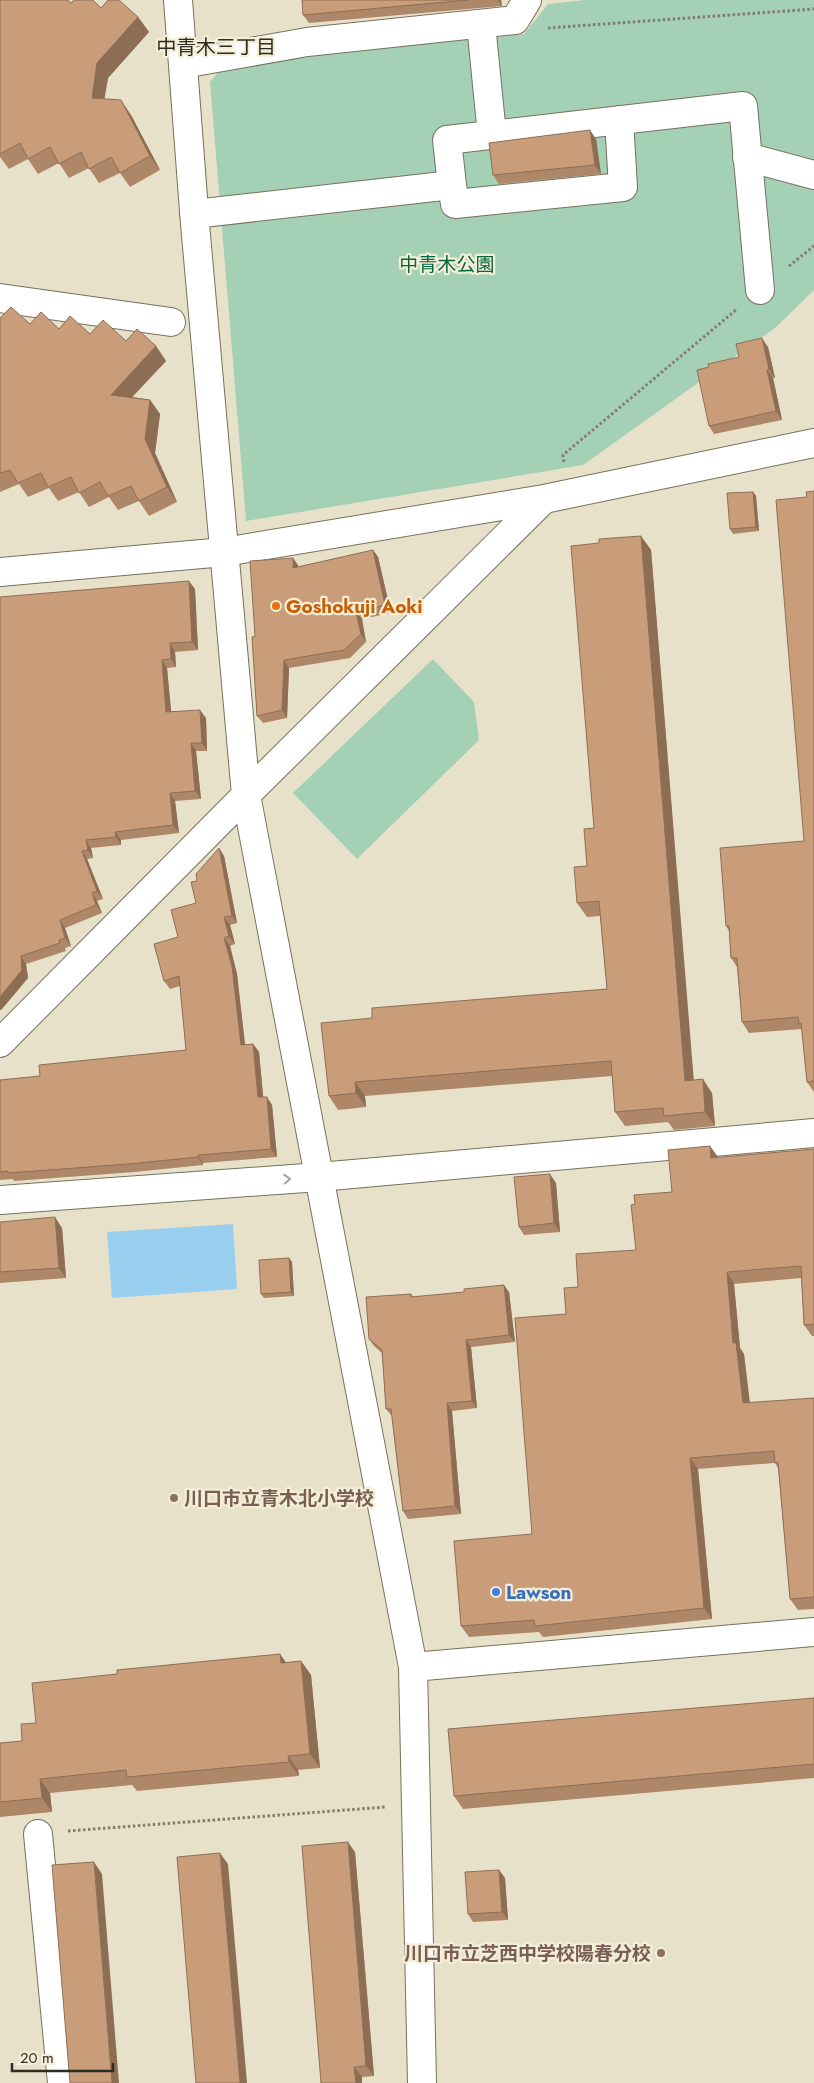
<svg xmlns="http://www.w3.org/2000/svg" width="814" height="2083" viewBox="0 0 814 2083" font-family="Jost,'Noto Sans JP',sans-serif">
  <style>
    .green { fill: #a4d0b6 }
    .water { fill: #98ceee }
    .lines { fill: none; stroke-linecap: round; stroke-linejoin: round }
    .minor-casing { stroke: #77715c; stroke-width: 30 }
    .path { stroke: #817d6e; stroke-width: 3; stroke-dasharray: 2.5 2.5; stroke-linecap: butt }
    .minor { stroke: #fff; stroke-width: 28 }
    .wall { fill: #ae8769 }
    .shaded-wall { fill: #8d6e55 }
    .building { fill: #ca9d7a; stroke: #8d6e55 }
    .oneway { stroke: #a0a09c }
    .food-dot { fill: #e8710a; stroke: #f5eed7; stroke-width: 2 }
    .education-dot { fill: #8d6e63; stroke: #f5eed7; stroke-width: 2 }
    .shop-dot { fill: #3f7fe0; stroke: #f5eed7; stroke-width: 2 }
    .labels { text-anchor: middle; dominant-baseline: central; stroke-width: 4.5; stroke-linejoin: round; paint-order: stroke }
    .park-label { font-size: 19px; fill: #04663f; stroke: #f5eed7 }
    .food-label { font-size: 19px; font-weight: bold; fill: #c56008; stroke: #f5eed7; text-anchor: start }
    .education-label { font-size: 19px; font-weight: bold; fill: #785e54; stroke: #f5eed7; text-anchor: start }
    .shop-label { font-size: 19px; font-weight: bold; fill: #366cbe; stroke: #f5eed7; text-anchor: start }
    .neighbourhood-label { font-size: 20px; fill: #2d2b22; stroke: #f5eed7 }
  </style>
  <rect width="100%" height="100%" fill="#e8e1ca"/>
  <path class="green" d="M 585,0 L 814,0 L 814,290 L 775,328 L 583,465 L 246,521 L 210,82 L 220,70 L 311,55 L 524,34 L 548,4 Z
    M 433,659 L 474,702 L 479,740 L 357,859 L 293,793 Z"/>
  <path class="water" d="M 233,1224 L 237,1289 L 112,1298 L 107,1232 Z"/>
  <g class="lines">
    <defs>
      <path id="minor" d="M 178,0 L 195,224 L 246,795 L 413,1667 L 422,2083
        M 481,24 L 492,135
        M 183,64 L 307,42 L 515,20 L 527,0
        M 747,157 L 814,175
        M 452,185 L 447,140 L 743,106 L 760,290
        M 194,214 L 452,185 L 455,204 L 623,187 L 619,120
        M 0,298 L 171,322
        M 0,572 L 224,552 L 544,499 L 814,443
        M 0,1043 L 246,795 L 544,499
        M 0,1200 L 319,1177 L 814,1133
        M 413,1667 L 814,1632
        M 38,1834 L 62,2083"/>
    </defs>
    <use href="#minor" class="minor-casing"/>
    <path class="path" d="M 548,28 L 814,9
      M 789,266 L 814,246
      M 564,462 L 563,455 L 736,310
      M 68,1831 L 386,1807"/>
    <use href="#minor" class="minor"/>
  </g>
  <path class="wall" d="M 302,0 L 501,0 L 502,6 L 309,23 L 303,15 Z
    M 71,3 L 101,8 L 138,17 L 149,32 L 108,78 L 104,99 L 131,115 L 160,170 L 130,187 L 120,173 L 99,183 L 89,168 L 69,178 L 59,163 L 38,174 L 28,159 L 9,169 L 0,157 L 0,154 Z
    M 596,139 L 601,174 L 499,184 L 493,175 Z
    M 0,318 L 30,324 L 90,334 L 156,346 L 166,361 L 132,397 L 150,400 L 160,414 L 155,453 L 177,502 L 149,516 L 139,501 L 118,510 L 109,497 L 89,507 L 79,492 L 58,501 L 49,488 L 28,497 L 19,484 L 0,492 Z
    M 768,347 L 775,378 L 773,378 L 782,420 L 714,434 L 709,426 L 739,357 Z
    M 814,491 L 814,1092 L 807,1082 L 802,1029 L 749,1033 L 742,1022 L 737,967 L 731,958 L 729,931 L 726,926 L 804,841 L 807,497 Z
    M 753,492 L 756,496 L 759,531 L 733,534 L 730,529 Z
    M 641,536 L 651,550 L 693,1080 L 712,1093 L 715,1126 L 674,1130 L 668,1122 L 625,1126 L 615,1112 L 612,1076 L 365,1096 L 366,1107 L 338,1110 L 329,1096 L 372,1018 L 607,989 L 600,916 L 587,917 L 577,903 L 587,866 L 594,828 L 599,543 Z
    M 373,550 L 378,557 L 391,613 L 362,619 L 366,642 L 350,658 L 289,668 L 287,718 L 263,723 L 257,716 L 255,636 L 293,558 L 298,567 Z
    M 195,589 L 198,650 L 175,652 L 176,667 L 167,668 L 171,712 L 206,718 L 207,751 L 196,751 L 201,799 L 175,801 L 179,833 L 121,840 L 121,845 L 91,848 L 93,858 L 87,859 L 103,899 L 97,901 L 102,913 L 65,928 L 71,946 L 65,948 L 66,951 L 26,964 L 28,978 L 1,1010 L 0,1010 L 0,597 Z
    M 224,856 L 237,923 L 230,925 L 235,944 L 230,946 L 237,974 L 245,1045 L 253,1044 L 259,1052 L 263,1097 L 272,1105 L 277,1157 L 203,1163 L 203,1165 L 135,1172 L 14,1181 L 13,1179 L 0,1180 L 0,1080 L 40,1076 L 186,1050 L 180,986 L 170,989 L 164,981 L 178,937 L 196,903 L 197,881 Z
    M 814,1149 L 814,1336 L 812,1336 L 804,1325 L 801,1278 L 734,1284 L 740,1348 L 744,1354 L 750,1403 L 814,1398 L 814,1609 L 798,1610 L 790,1599 L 778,1468 L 775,1463 L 698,1469 L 712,1619 L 543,1637 L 539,1632 L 469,1637 L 461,1626 L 532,1534 L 566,1314 L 578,1287 L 636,1250 L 635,1204 L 672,1192 L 718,1158 Z
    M 556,1183 L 560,1232 L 524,1235 L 519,1227 Z
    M 0,1222 L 62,1228 L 66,1278 L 0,1283 Z
    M 289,1258 L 292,1262 L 294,1296 L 264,1298 L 261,1294 Z
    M 509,1292 L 515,1342 L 471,1347 L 477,1408 L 452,1411 L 461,1514 L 408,1519 L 403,1511 L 392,1416 L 386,1409 L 382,1353 L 374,1346 L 369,1339 L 411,1294 L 413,1297 Z
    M 280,1654 L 286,1663 L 301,1661 L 311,1675 L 320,1768 L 298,1770 L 299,1776 L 137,1791 L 132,1785 L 50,1793 L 52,1812 L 0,1817 L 0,1743 L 22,1741 L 36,1723 L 117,1674 Z
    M 814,1698 L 814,1778 L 463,1809 L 454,1796 Z
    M 355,1852 L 374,2076 L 362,2077 L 362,2083 L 321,2083 Z
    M 499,1870 L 505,1878 L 508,1920 L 473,1922 L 468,1914 Z"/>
  <path class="shaded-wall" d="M 498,0 L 501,0 L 502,6 Z
    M 138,17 L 149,32 L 108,78 L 102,113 L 92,98 L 97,63 Z
    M 121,100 L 131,115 L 160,170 L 150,156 Z
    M 590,130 L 596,139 L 601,174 L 595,165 Z
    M 762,338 L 768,347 L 775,378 L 769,369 Z
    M 156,346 L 166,361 L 121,409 L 111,395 Z
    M 767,370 L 773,378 L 782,420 L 776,411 Z
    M 150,400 L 160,414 L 155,453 L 177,502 L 167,487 L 145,439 Z
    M 753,492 L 756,496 L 759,531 L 756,527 Z
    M 641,536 L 651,550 L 695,1095 L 685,1081 Z
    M 373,550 L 378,557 L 391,613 L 385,605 Z
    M 293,558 L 298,565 L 299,576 L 293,568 Z
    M 189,581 L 195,589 L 198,650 L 192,642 Z
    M 356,612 L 362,619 L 366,642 L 361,634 Z
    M 170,643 L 175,652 L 176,667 L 171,659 Z
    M 162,660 L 167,668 L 172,720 L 166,712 Z
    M 284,660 L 289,668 L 287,718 L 282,710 Z
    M 200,710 L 206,718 L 207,751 L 202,743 Z
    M 191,743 L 196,751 L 201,799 L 195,791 Z
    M 170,793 L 175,801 L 179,833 L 173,825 Z
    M 115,832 L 121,840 L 121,845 L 116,837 Z
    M 86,840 L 91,848 L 93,858 L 88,850 Z
    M 219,848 L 224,856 L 237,923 L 232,916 Z
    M 82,851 L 87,859 L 103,899 L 97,891 Z
    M 92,893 L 97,901 L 102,913 L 96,905 Z
    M 224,917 L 230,925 L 235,944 L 229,936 Z
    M 60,920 L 65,928 L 71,946 L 65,938 Z
    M 224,938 L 230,946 L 237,974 L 246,1053 L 241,1045 Z
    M 21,956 L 26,964 L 28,978 L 1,1010 L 0,1009 L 0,997 Z
    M 253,1044 L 259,1052 L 264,1105 L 258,1097 Z
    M 703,1079 L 712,1093 L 715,1126 L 705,1112 Z
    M 355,1082 L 365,1096 L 366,1107 L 356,1093 Z
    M 267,1097 L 272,1105 L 277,1157 L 271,1149 Z
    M 710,1146 L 718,1157 L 711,1158 Z
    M 198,1155 L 203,1163 L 203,1165 L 198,1157 Z
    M 550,1174 L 556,1183 L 560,1232 L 554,1223 Z
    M 55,1217 L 62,1228 L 66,1278 L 59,1268 Z
    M 289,1258 L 292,1262 L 294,1296 L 291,1292 Z
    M 727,1272 L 734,1284 L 740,1348 L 744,1354 L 751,1415 L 743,1403 L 733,1343 Z
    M 504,1285 L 509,1292 L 515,1342 L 509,1335 Z
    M 466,1340 L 471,1347 L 477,1408 L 472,1401 Z
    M 447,1403 L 452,1411 L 461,1514 L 455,1506 Z
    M 690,1458 L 698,1469 L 712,1619 L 704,1608 Z
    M 280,1654 L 290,1668 L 281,1663 Z
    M 301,1661 L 311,1675 L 320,1768 L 310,1754 Z
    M 288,1756 L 298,1770 L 299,1776 L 289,1762 Z
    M 40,1779 L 50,1793 L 52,1812 L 42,1798 Z
    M 348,1842 L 355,1852 L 374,2076 L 366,2066 Z
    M 220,1853 L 228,1864 L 247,2083 L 240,2083 Z
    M 94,1862 L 102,1874 L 119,2083 L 112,2083 Z
    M 499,1870 L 505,1878 L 508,1920 L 502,1912 Z
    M 354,2067 L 362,2077 L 362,2083 L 356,2083 Z"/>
  <path class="building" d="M 0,0 L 68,0 L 71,3 L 74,0 L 93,0 L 101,8 L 108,0 L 119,0 L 138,17 L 97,63 L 92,98 L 121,100 L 150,156 L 120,173 L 111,157 L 89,169 L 81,152 L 59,164 L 50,147 L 28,159 L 20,143 L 0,154 Z
    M 302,0 L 468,0 L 303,15 Z
    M 590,130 L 595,165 L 493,175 L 489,143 Z
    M 11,307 L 30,324 L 41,312 L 59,329 L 70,316 L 90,334 L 103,320 L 126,341 L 137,329 L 156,346 L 111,395 L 150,400 L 145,439 L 167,487 L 139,501 L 131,486 L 108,496 L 100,482 L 79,493 L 71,477 L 48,487 L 41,473 L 18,483 L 10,470 L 0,473 L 0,318 Z
    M 762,338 L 769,369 L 767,370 L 776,411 L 709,426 L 697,370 L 709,367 L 708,364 L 739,357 L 736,344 Z
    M 814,491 L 814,1081 L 807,1082 L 801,1023 L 799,1024 L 798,1017 L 742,1022 L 737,958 L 731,958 L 729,926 L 726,926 L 720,848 L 804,841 L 776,500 L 807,497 L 806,492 Z
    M 753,492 L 756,527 L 730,529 L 727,493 Z
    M 641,536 L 685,1081 L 703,1079 L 705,1112 L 664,1116 L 663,1108 L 615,1112 L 611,1061 L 355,1082 L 356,1093 L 329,1096 L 321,1023 L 372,1018 L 372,1008 L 607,989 L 599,901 L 577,903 L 574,867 L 587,866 L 584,829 L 594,828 L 571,546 L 599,543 L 599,539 Z
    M 373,550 L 385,605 L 356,612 L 361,634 L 344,650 L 284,660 L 282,710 L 257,716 L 252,637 L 255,636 L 250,561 L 293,558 L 293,568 Z
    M 189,581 L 192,642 L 170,643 L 171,659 L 162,660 L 166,712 L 200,710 L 202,743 L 191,743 L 195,791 L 170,793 L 173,825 L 115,832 L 116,837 L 86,840 L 88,850 L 82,851 L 97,891 L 92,893 L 96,905 L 60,920 L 65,938 L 59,940 L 60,943 L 21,956 L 22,970 L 0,997 L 0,597 Z
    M 219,848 L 232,916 L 224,917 L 229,936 L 224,938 L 232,966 L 241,1045 L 253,1044 L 258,1097 L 267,1097 L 271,1149 L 198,1155 L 198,1157 L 129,1164 L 8,1173 L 8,1171 L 0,1172 L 0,1080 L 40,1076 L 39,1065 L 186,1050 L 179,976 L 164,981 L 154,944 L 178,937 L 171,910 L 196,903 L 191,882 L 197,881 L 196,874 Z
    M 710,1146 L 711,1158 L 814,1149 L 814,1324 L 804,1325 L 801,1266 L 727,1272 L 733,1343 L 736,1343 L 743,1403 L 814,1398 L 814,1597 L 790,1599 L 778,1462 L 775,1463 L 774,1451 L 690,1458 L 704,1608 L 535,1626 L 534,1620 L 461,1626 L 454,1541 L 532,1534 L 515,1318 L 566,1314 L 564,1288 L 578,1287 L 576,1254 L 636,1250 L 631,1205 L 635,1204 L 634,1195 L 672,1192 L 668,1150 Z
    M 550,1174 L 554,1223 L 519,1227 L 514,1177 Z
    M 55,1217 L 59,1268 L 0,1272 L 0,1222 Z
    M 289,1258 L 291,1292 L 261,1294 L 259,1260 Z
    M 504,1285 L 509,1335 L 466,1340 L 472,1401 L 447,1403 L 455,1506 L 403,1511 L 391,1409 L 386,1409 L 382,1350 L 369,1339 L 366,1297 L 411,1294 L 411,1297 L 464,1292 L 464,1289 Z
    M 280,1654 L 281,1663 L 301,1661 L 310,1754 L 288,1756 L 289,1762 L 127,1777 L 126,1770 L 40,1779 L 42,1798 L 0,1802 L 0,1743 L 22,1741 L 21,1724 L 36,1723 L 32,1683 L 117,1674 L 117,1670 Z
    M 814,1698 L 814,1764 L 454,1796 L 448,1729 Z
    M 348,1842 L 366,2066 L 354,2067 L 356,2083 L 321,2083 L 302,1846 Z
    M 220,1853 L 240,2083 L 196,2083 L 177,1857 Z
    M 94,1862 L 112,2083 L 70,2083 L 52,1865 Z
    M 499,1870 L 502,1912 L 468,1914 L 465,1872 Z"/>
  <defs><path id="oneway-chevron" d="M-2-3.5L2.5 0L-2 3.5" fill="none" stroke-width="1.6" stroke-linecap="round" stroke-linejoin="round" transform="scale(1.25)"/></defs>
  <use class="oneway" href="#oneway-chevron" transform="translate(287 1179) rotate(-4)"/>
  <circle class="food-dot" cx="276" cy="606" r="5"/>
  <g class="education-dot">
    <circle cx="174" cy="1498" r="5"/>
    <circle cx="661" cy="1953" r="5"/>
  </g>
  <circle class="shop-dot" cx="496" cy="1592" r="5"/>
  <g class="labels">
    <g class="park-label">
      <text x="447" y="264">中青木公園</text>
    </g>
    <g class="food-label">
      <text x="286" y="606">Goshokuji Aoki</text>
    </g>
    <g class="education-label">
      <text x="184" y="1498">川口市立青木北小学校</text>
      <text x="651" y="1953" text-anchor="end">川口市立芝西中学校陽春分校</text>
    </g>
    <g class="shop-label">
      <text x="506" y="1592">Lawson</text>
    </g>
    <g class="neighbourhood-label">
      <text x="216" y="47">中青木三丁目</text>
    </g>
  </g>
  <path d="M12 2063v8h101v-8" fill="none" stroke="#2d2b22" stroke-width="2.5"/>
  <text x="20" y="2063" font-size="15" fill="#2d2b22" stroke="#f5eed7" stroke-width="4" paint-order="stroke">20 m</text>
</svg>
